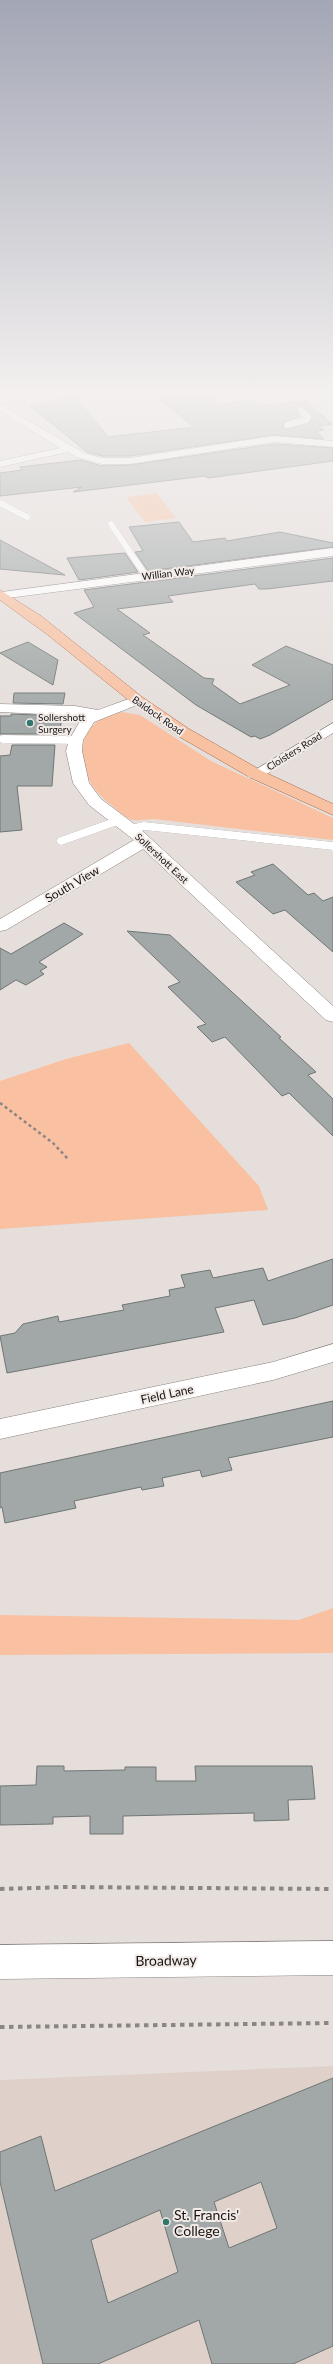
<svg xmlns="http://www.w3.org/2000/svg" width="333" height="2364" viewBox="0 0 333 2364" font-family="Lato,sans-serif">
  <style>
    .built { fill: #dfd1c9 }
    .green { fill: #f9c0a1 }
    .building { fill: #a1a8a7; stroke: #6f7675; fill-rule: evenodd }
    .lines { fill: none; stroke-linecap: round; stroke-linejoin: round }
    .service-far1-casing { stroke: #86807d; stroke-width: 6 }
    .service-casing { stroke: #86807d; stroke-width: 8 }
    .minor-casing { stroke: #86807d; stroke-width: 1 }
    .tertiary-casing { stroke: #86807d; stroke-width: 1 }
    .primary-casing { stroke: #a66a48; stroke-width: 1 }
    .path-far1 { stroke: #8b8684; stroke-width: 2.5; stroke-dasharray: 3 3; stroke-linecap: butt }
    .path { stroke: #8b8684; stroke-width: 4; stroke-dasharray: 4.5 4.5; stroke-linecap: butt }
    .service-far1 { stroke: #fff; stroke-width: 6 }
    .service { stroke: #fff; stroke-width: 8 }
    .minor { fill: #fff; fill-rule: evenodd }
    .tertiary { fill: #fff; fill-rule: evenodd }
    .primary { fill: #f8c1a2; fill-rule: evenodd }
    .poi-dot { fill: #32776b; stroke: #f2ebe8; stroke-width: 1.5 }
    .labels { text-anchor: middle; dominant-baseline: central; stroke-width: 4; stroke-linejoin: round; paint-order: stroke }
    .far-street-label { font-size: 10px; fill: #171413; stroke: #f2ebe8 }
    .far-poi-label { font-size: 10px; fill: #171413; stroke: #f2ebe8; text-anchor: start }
    .street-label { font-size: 12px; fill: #171413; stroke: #f2ebe8 }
    .near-street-label { font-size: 14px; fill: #171413; stroke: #f2ebe8 }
    .near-poi-label { font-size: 14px; fill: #171413; stroke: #f2ebe8; text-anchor: start }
  </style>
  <rect width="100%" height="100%" fill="#e5dedb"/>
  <path class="built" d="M 333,2066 L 333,2364 L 0,2364 L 0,2080 Z"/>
  <path class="green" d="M 157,493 L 176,518 L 145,522 L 126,497 Z
    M 122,712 L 140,715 L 211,761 L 333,818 L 333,840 L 154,819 C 146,819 137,822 130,819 C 124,817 119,812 115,808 C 107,802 99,795 93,787 C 73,754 81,718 122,712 Z
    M 129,1043 L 259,1186 L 268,1210 L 0,1229 L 0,1081 L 66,1059 Z
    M 333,1608 L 333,1653 L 0,1655 L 0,1615 L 299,1620 Z"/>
  <path class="building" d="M 155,395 L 214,395 L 215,405 L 254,400 L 260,406 L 306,401 L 332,424 L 318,426 L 324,430 L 316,431 L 324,439 L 274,435 L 130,456 L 102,456 L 87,452 L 30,406 L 75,397 L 108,437 L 194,427 ZM 300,406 L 312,415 L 310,422 L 288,429 L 284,428 L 284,422 L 301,417 L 297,411 Z
    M 274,444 L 333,448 L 333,461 L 208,478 L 205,476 L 73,492 L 82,487 L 0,496 L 0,473 L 22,470 L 20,467 L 81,460 L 102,466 L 130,465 Z
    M 179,522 L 193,542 L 225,538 L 227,541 L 280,532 L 333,543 L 333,547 L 148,571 L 135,552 L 143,551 L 129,527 Z
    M 0,540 L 65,575 L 64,575 L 0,569 Z
    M 125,553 L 138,572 L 79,580 L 67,558 Z
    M 333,558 L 333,581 L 267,589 L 259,589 L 255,584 L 168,596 L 173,602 L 117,609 L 150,633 L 143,635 L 204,678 L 214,679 L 212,684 L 240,704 L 290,685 L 252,665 L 286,646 L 333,665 L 333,699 L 270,735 L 260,739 L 255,736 L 251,737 L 196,705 L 74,613 L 94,607 L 84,590 Z
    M 28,642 L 58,660 L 53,685 L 0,653 Z
    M 14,693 L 65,693 L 63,704 L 13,703 Z
    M 11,714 L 62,716 L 60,731 L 56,731 L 56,734 L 0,734 L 0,716 L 11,716 Z
    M 12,745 L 55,745 L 52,786 L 17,786 L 22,830 L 0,832 L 0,756 L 10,755 Z
    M 273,864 L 308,895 L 314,893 L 323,901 L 333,897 L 333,952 L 285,910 L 273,914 L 236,882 L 255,875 L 251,872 Z
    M 64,923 L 83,934 L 39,962 L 47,967 L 40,971 L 44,974 L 26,985 L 16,980 L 0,990 L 0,948 L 11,954 Z
    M 127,931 L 170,935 L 281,1037 L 279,1038 L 316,1072 L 308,1075 L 333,1099 L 333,1136 L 289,1093 L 282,1096 L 225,1037 L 212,1042 L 197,1027 L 206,1024 L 168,987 L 180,982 Z
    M 333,1259 L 333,1305 L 295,1318 L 263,1325 L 254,1300 L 215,1308 L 224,1332 L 7,1373 L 0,1336 L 15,1333 L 23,1324 L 58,1316 L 59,1322 L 124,1310 L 122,1305 L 170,1296 L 169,1290 L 185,1287 L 181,1275 L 210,1270 L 213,1278 L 263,1268 L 268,1281 Z
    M 333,1401 L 333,1437 L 228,1458 L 232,1470 L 202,1477 L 200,1470 L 162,1478 L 164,1486 L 142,1490 L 141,1487 L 74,1501 L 76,1508 L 5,1523 L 2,1507 L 0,1508 L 0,1473 Z
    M 37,1766 L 64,1766 L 64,1771 L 125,1770 L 125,1767 L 156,1767 L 156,1781 L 196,1781 L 195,1766 L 312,1766 L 315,1799 L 288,1800 L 289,1820 L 254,1821 L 254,1813 L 123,1816 L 123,1834 L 90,1834 L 90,1816 L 53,1817 L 53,1824 L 0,1825 L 0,1786 L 36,1785 Z
    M 333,2078 L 333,2346 L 293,2364 L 212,2364 L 199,2320 L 98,2364 L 43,2364 L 0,2182 L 0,2152 L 41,2136 L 55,2191 ZM 261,2182 L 277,2228 L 229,2248 L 214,2202 ZM 160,2210 L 178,2272 L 108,2303 L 91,2240 Z"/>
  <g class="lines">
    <defs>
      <path id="service-far1" d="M 287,425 L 306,420 L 308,417 L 301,410
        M 0,503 L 27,517
        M 111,524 L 146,576"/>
      <path id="service" d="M 3,739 L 76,740
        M 131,829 L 144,826 L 333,846
        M 61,841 L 120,820"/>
      <path id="minor" d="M 15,395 L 34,395 L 33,397 L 0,404 L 84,453 L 102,458 L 130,458 L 274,436 L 333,441 L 333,447 L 274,442 L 130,464 L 102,464 L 76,457 L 68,452 L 0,467 L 0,461 L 60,448 L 0,411 L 0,398 Z
        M 333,548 L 333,556 L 0,599 L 0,593 L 2,592 Z
        M 137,696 L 144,700 L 142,703 L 94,722 L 83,740 L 82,751 L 89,783 L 101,799 L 137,826 L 333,1006 L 333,1022 L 326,1020 L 143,849 L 6,930 L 0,931 L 0,919 L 134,840 L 89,805 L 73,783 L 66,751 L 69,740 L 83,716 L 0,712 L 0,704 L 75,706 L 98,710 Z
        M 333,723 L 333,733 L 260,778 L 250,778 L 247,775 Z
        M 333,1344 L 333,1362 L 273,1380 L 0,1439 L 0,1419 L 273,1362 Z"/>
      <path id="tertiary" d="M 333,1941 L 333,1975 L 0,1979 L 0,1945 Z"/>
      <path id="primary" d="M 0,590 L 41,616 L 142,697 L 189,729 L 262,771 L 333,804 L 333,815 L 251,778 L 178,736 L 132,703 L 48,635 L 0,600 Z"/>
    </defs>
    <use href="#service-far1" class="service-far1-casing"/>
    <use href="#service" class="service-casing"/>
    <use href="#minor" class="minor-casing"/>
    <use href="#tertiary" class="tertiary-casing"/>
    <use href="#primary" class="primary-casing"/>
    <path class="path-far1" d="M 0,1103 L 53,1143 L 68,1159"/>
    <path class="path" d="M 0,1889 L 66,1887 L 333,1889
      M 0,2027 L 333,2023"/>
    <use href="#service-far1" class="service-far1"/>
    <use href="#service" class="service"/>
    <use href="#minor" class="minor"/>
    <use href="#tertiary" class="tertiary"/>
    <use href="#primary" class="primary"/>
  </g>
  <linearGradient id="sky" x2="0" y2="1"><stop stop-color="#a3a6b5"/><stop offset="0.54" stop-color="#f3f0ef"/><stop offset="1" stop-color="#f3f0ef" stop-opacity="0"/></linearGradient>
  <rect width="333" height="726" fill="url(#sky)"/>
  <g class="poi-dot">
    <circle cx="30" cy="723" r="4"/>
    <circle cx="166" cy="2222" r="4"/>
  </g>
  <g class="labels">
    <g class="far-street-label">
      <text transform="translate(168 573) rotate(-7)">Willian Way</text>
      <text transform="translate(158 715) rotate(35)">Baldock Road</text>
      <text transform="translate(294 751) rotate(-32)">Cloisters Road</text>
      <text transform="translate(162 858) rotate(43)">Sollershott East</text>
    </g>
    <g class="far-poi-label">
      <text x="38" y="717">Sollershott<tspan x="38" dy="12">Surgery</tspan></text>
    </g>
    <g class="street-label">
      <text transform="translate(72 884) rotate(-30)">South View</text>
      <text transform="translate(167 1394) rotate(-12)">Field Lane</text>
    </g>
    <g class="near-street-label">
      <text transform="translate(166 1960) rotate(-1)">Broadway</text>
    </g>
    <g class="near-poi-label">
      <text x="174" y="2214">St. Francis'<tspan x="174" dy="16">College</tspan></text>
    </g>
  </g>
</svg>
